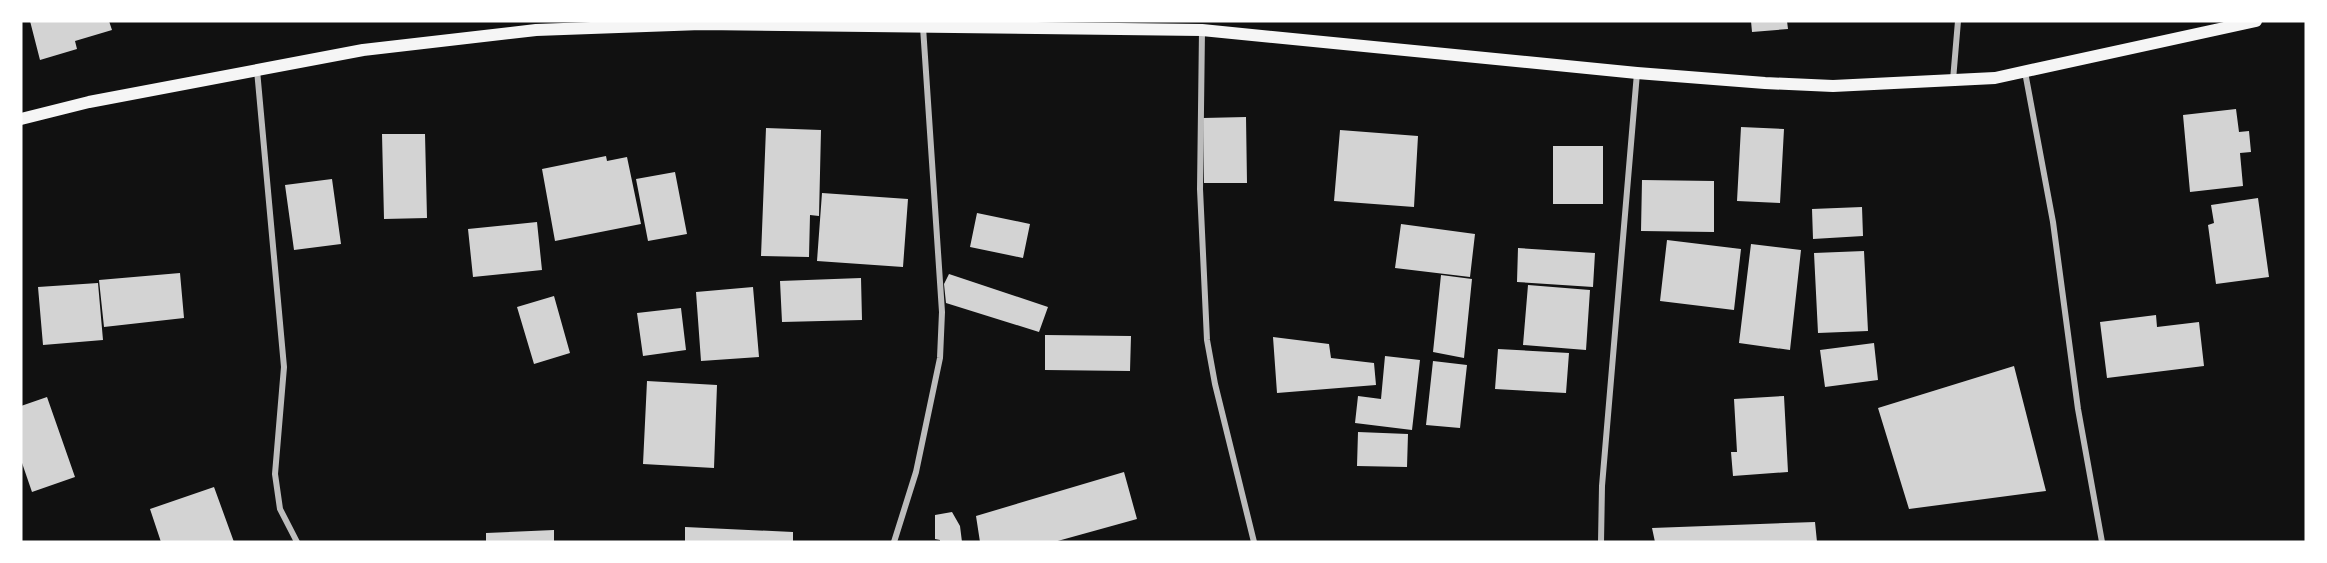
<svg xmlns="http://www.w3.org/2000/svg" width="2327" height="563" viewBox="0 0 2327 563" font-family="Rubik,sans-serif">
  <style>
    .building { fill: #d3d3d3 }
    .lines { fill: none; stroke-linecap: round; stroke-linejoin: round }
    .minor { stroke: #bcbcbc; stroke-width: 6 }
    .secondary { stroke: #f5f5f5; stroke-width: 12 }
  </style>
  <rect width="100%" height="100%" fill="#111"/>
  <path class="building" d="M 30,21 L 109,21 L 112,30 L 75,41 L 77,49 L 40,60 Z
    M 1751,21 L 1787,21 L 1788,29 L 1752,32 Z
    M 2236,109 L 2239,132 L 2249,131 L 2251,152 L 2240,153 L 2243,186 L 2190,192 L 2183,115 Z
    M 1246,117 L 1247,183 L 1204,183 L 1203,118 Z
    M 1741,127 L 1784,129 L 1780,203 L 1737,201 Z
    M 766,128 L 821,130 L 819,216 L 810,215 L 809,257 L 761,256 Z
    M 1340,130 L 1418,136 L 1414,207 L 1334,201 Z
    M 382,134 L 425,134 L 427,218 L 384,219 Z
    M 1553,146 L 1603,146 L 1603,204 L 1553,204 Z
    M 606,156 L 607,161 L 627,157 L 641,224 L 555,241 L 542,169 Z
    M 675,172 L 687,234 L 648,241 L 636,179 Z
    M 332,179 L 341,244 L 294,250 L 285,185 Z
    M 1642,180 L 1714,181 L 1714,232 L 1641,231 Z
    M 822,193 L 908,199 L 903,267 L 817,261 Z
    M 2258,198 L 2269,277 L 2216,284 L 2208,225 L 2214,223 L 2211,205 Z
    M 1862,207 L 1863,236 L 1813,239 L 1812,209 Z
    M 977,213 L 1030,224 L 1023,258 L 970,247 Z
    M 537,222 L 542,270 L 473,277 L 468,229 Z
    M 1401,224 L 1475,234 L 1470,277 L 1395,268 Z
    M 1667,240 L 1741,249 L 1734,310 L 1660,301 Z
    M 1751,244 L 1801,250 L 1790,350 L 1739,343 Z
    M 1518,248 L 1595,253 L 1593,287 L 1517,282 Z
    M 1864,251 L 1868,331 L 1818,333 L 1814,253 Z
    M 180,273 L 184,318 L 104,327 L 99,280 Z
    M 949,274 L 1048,307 L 1039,332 L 946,303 L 944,284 Z
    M 1441,275 L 1472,279 L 1464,358 L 1433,352 Z
    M 861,278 L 862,320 L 782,322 L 780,281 Z
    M 98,283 L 103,340 L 43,345 L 38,287 Z
    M 1528,285 L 1590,290 L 1586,350 L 1523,345 Z
    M 753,287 L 759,357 L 701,361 L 696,292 Z
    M 554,296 L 570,353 L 534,364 L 517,307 Z
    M 681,308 L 686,350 L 643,356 L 637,313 Z
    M 2156,315 L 2157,327 L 2199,322 L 2204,366 L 2107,378 L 2100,322 Z
    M 1045,335 L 1131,336 L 1130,371 L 1045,370 Z
    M 1273,337 L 1329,344 L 1331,358 L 1374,363 L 1376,385 L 1277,393 Z
    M 1874,343 L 1878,380 L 1825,387 L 1820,350 Z
    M 1498,349 L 1569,353 L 1566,393 L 1495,389 Z
    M 1385,356 L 1420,360 L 1412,430 L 1355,423 L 1358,396 L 1381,399 Z
    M 1433,361 L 1467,365 L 1460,428 L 1426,425 Z
    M 2014,366 L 2046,491 L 1909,509 L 1878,408 Z
    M 647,381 L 717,385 L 714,468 L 643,464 Z
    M 1784,396 L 1788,472 L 1733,476 L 1731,452 L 1737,452 L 1734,399 Z
    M 47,397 L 75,477 L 32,492 L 21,460 L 21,406 Z
    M 1358,432 L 1408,434 L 1407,467 L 1357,466 Z
    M 1124,472 L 1137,519 L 1054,542 L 980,542 L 976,516 Z
    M 214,487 L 234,542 L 161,542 L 150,509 Z
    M 952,512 L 960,526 L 962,542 L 940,542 L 940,540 L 935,539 L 935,515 Z
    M 1815,522 L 1817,542 L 1655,542 L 1652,528 Z
    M 685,527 L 793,532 L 793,542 L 685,542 Z
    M 554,530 L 554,542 L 486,542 L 486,533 Z"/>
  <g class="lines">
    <path class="minor" d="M 1202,30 L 1200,189 L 1207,340 L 1215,384 L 1254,542
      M 257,70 L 284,367 L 275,474 L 280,509 L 297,542
      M 2025,72 L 2053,222 L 2078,409 L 2102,542
      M 1953,80 L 1958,21
      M 894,542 L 916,472 L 940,358 L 942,312 L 923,27
      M 1601,542 L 1602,486 L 1637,73"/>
    <path class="secondary" d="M 21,119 L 89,102 L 363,50 L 536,30 L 701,24 L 1202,30 L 1637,73 L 1765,83 L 1833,86 L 1995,78 L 2256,21"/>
  </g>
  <rect width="2327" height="563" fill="none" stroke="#ffffff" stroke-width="45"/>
</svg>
